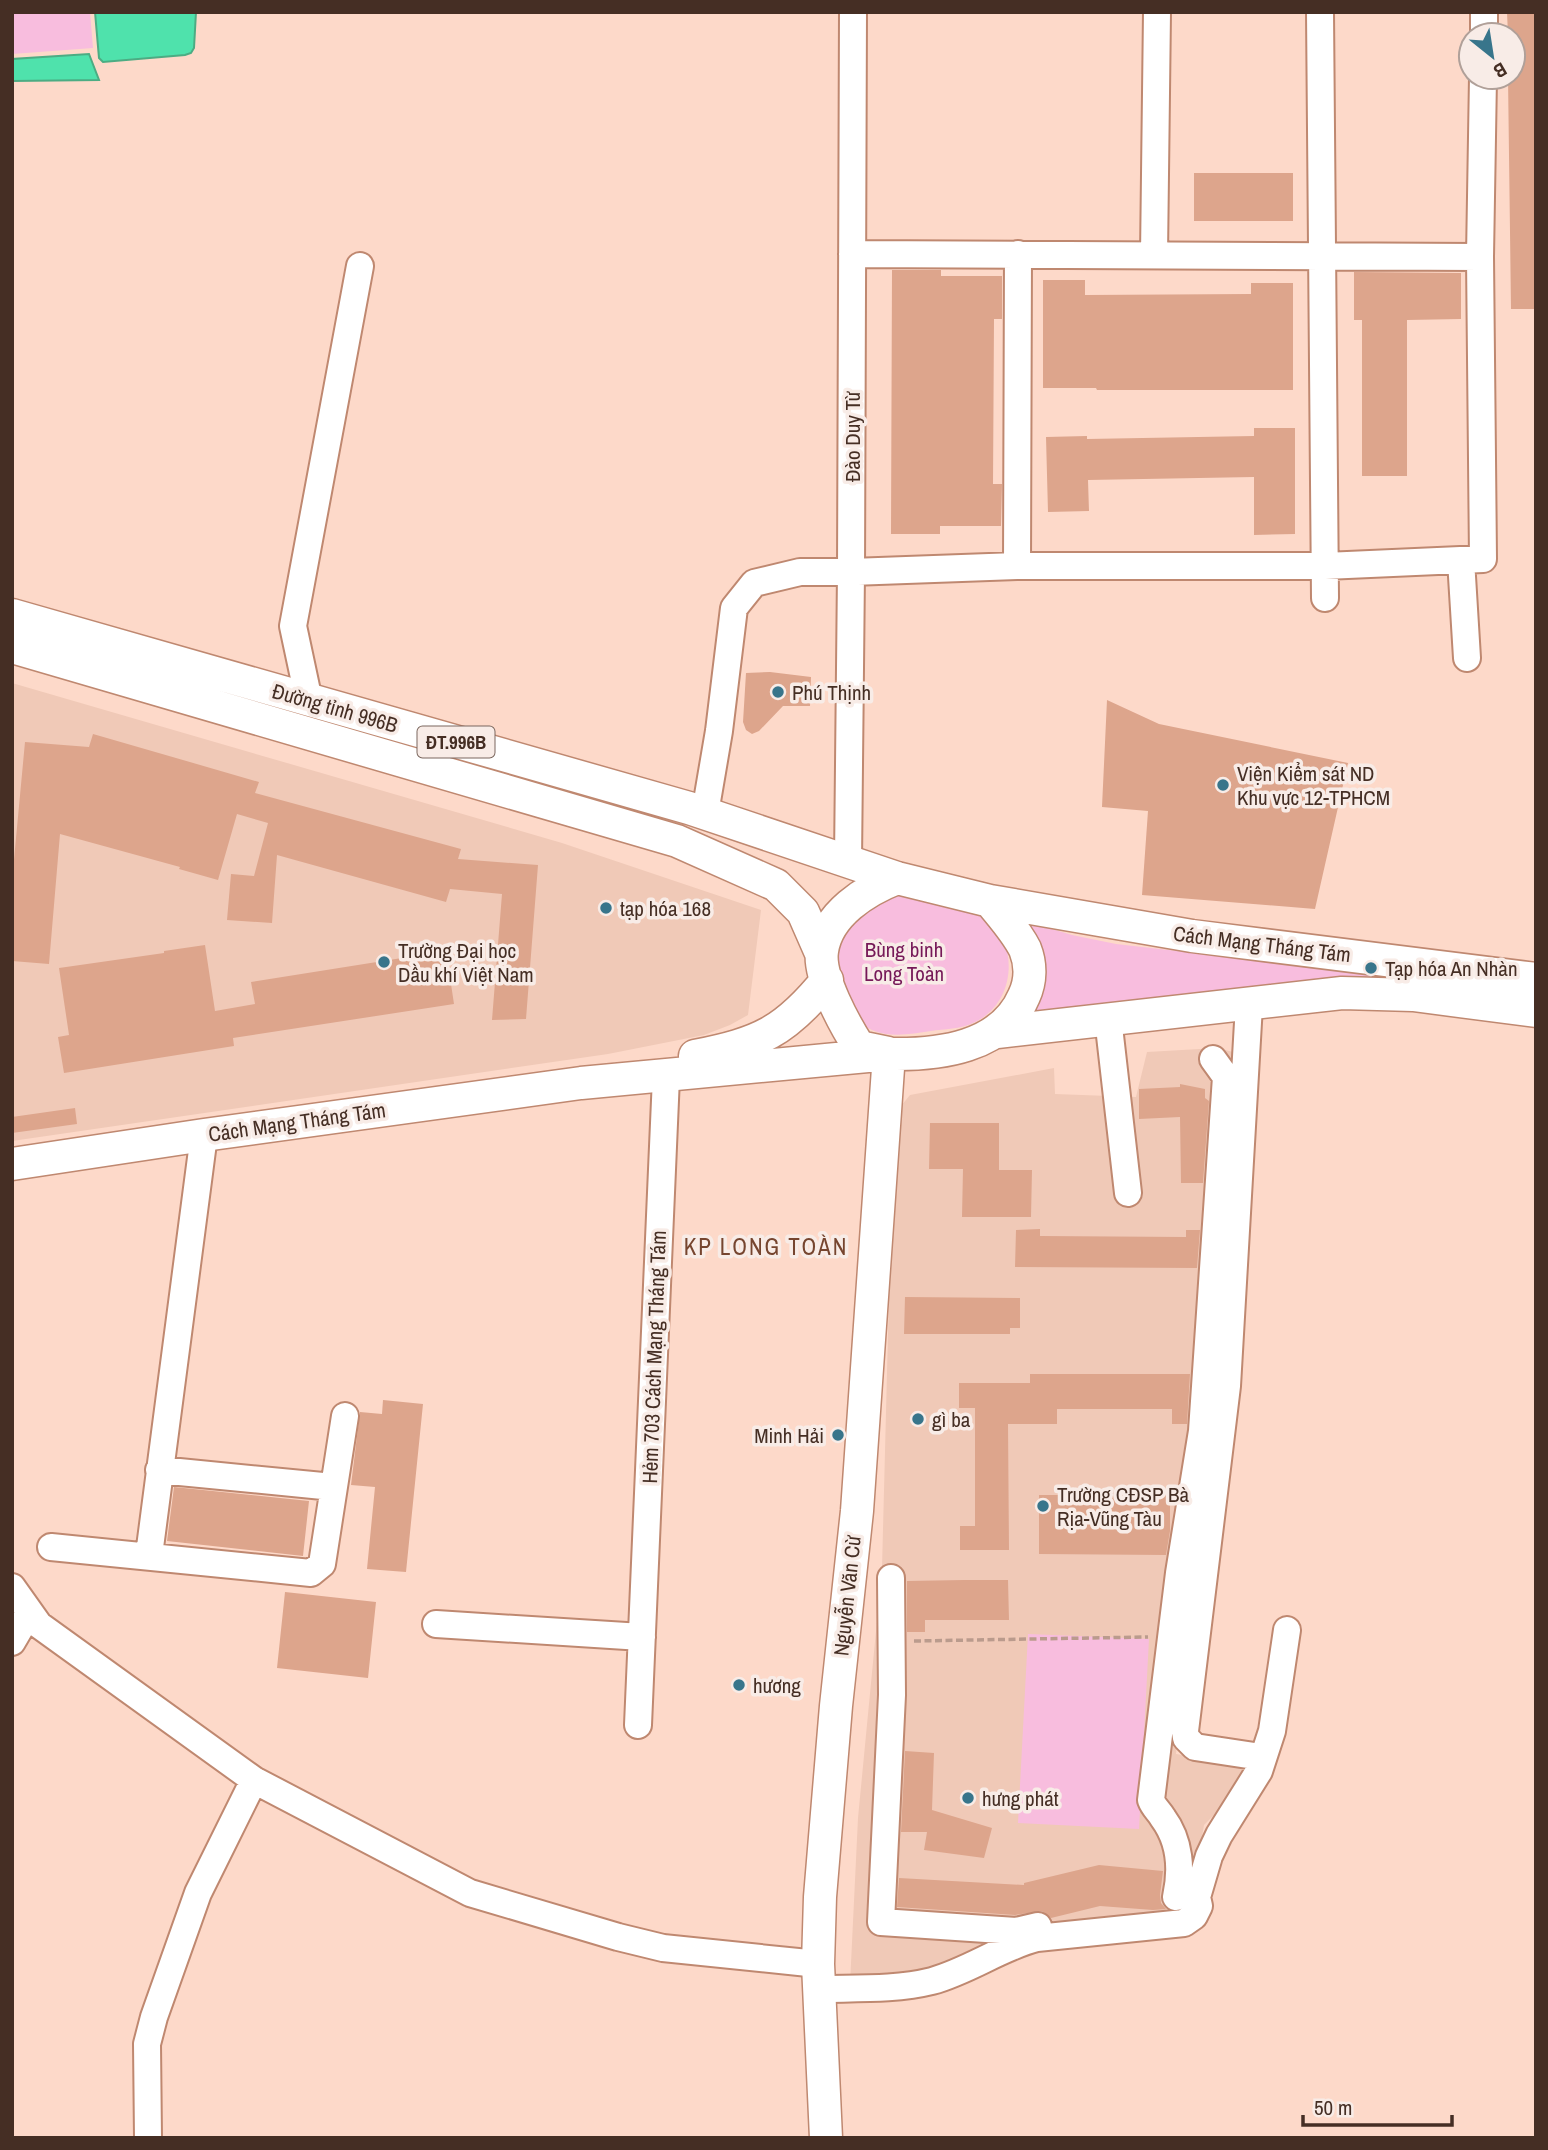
<svg xmlns="http://www.w3.org/2000/svg" width="1548" height="2150" viewBox="0 0 1548 2150" font-family="'Archivo Narrow',sans-serif">
  <style>
    .built { fill: #f0c9b7 }
    .green { fill: #f8bdde }
    .water { fill: #4fe2ac; stroke: #4cac83; stroke-width: 2 }
    .building { fill: #dda58c }
    .lines { fill: none; stroke-linecap: round; stroke-linejoin: round }
    .minor-casing { stroke: #bf8870; stroke-width: 30 }
    .major-casing { stroke: #bf8870; stroke-width: 35 }
    .path { stroke: #ba9b8d; stroke-width: 3.5; stroke-dasharray: 7 3.5; stroke-linecap: butt }
    .minor { stroke: #fff; stroke-width: 26 }
    .major { stroke: #fff; stroke-width: 32 }
    .poi-dot { fill: #38758b; stroke: #f8ece7; stroke-width: 2.5 }
    .labels { text-anchor: middle; dominant-baseline: central; stroke-width: 7; stroke-linejoin: round; paint-order: stroke }
    .shield { fill: #f8ece7; stroke: #7b675e; stroke-width: 2 }
    .shield-label { font-size: 19px; font-weight: bold; fill: #452e24 }
    .street-label { font-size: 21px; fill: #452e24; stroke: #f8ece7 }
    .poi-label { font-size: 21px; fill: #452e24; stroke: #f8ece7; text-anchor: start }
    .park-label { font-size: 21px; fill: #761958; stroke: #f8ece7 }
    .neighbourhood-label { font-size: 23px; letter-spacing: 2px; fill: #76452f; stroke: #f8ece7 }
  </style>
  <rect width="100%" height="100%" fill="#fdd9c9"/>
  <path class="built" d="M 12,683 L 562,843 L 761,910 L 748,1015 L 730,1025 L 704,1035 L 608,1054 L 12,1141 Z
    M 1217,1048 L 1237,1053 L 1210,1443 L 1176,1754 L 1245,1765 L 1246,1783 L 1204,1825 L 1189,1912 L 1086,1919 L 1016,1938 L 926,1977 L 850,1984 L 858,1818 L 882,1569 L 889,1294 L 901,1106 L 910,1095 L 1054,1068 L 1055,1094 L 1136,1097 L 1147,1052 Z"/>
  <path class="green" d="M 12,12 L 90,12 L 93,48 L 12,54 Z
    M 883,892 L 982,911 C 990,920 1000,930 1004,941 C 1016,972 1005,1009 973,1023 C 961,1029 944,1029 931,1031 C 911,1034 891,1038 872,1030 C 860,1025 847,1013 840,1002 C 833,991 831,958 829,944 Z
    M 1025,921 L 1072,935 L 1116,944 L 1353,971 L 1457,988 L 1456,994 L 1022,1020 Z
    M 1028,1634 L 1149,1639 L 1139,1829 L 1018,1823 Z"/>
  <path class="water" d="M 95,12 L 196,12 L 194,48 L 191,53 L 185,55 L 103,62 L 99,58 Z
    M 89,54 L 99,80 L 12,81 L 12,59 Z"/>
  <path class="building" d="M 1507,12 L 1536,12 L 1536,309 L 1511,309 L 1508,77 L 1513,77 L 1513,35 L 1508,35 Z
    M 1194,173 L 1293,173 L 1293,221 L 1194,221 Z
    M 892,270 L 941,270 L 941,276 L 1002,276 L 1002,319 L 994,319 L 993,484 L 1002,484 L 1001,526 L 940,526 L 940,534 L 891,534 Z
    M 1354,272 L 1461,273 L 1461,319 L 1407,320 L 1407,476 L 1362,476 L 1362,320 L 1354,320 Z
    M 1043,280 L 1085,280 L 1085,295 L 1251,294 L 1251,283 L 1293,283 L 1293,390 L 1097,390 L 1096,388 L 1043,388 Z
    M 1254,428 L 1295,428 L 1295,534 L 1254,535 L 1254,477 L 1088,480 L 1089,511 L 1048,512 L 1046,437 L 1087,436 L 1087,439 L 1254,436 Z
    M 770,672 L 811,677 L 810,706 L 783,706 L 759,731 L 752,734 L 746,730 L 743,722 L 746,673 Z
    M 1107,700 L 1159,724 L 1348,763 L 1315,909 L 1142,895 L 1148,811 L 1102,807 Z
    M 93,734 L 259,782 L 255,793 L 461,849 L 458,859 L 538,865 L 526,1019 L 492,1020 L 502,894 L 450,889 L 446,902 L 277,855 L 272,923 L 227,920 L 231,874 L 254,876 L 268,823 L 237,814 L 218,880 L 179,869 L 180,867 L 60,834 L 49,964 L 12,961 L 12,881 L 25,742 L 89,747 Z
    M 205,945 L 215,1011 L 255,1004 L 251,982 L 446,951 L 454,1004 L 233,1038 L 234,1046 L 64,1073 L 58,1037 L 69,1035 L 59,968 L 164,953 L 164,951 Z
    M 1180,1084 L 1205,1089 L 1205,1098 L 1209,1101 L 1203,1183 L 1181,1183 L 1180,1117 L 1139,1119 L 1139,1089 L 1180,1087 Z
    M 75,1108 L 77,1124 L 12,1133 L 12,1117 Z
    M 930,1123 L 999,1123 L 999,1170 L 1032,1170 L 1031,1217 L 962,1217 L 963,1169 L 929,1169 Z
    M 1040,1229 L 1040,1236 L 1186,1237 L 1186,1230 L 1200,1230 L 1197,1268 L 1015,1267 L 1016,1230 Z
    M 905,1297 L 1020,1298 L 1020,1328 L 1010,1328 L 1010,1334 L 904,1334 Z
    M 1030,1374 L 1190,1374 L 1187,1424 L 1172,1424 L 1172,1409 L 1057,1409 L 1057,1424 L 1008,1424 L 1009,1550 L 960,1550 L 960,1526 L 975,1526 L 975,1408 L 959,1408 L 959,1383 L 1030,1383 Z
    M 383,1400 L 423,1404 L 406,1572 L 367,1569 L 375,1487 L 351,1485 L 360,1412 L 382,1414 Z
    M 174,1487 L 309,1501 L 303,1556 L 167,1541 Z
    M 1060,1490 L 1170,1490 L 1170,1531 L 1166,1555 L 1039,1554 L 1039,1495 L 1060,1495 Z
    M 964,1580 L 1008,1580 L 1009,1620 L 925,1620 L 925,1632 L 907,1632 L 907,1581 Z
    M 285,1592 L 376,1602 L 368,1678 L 277,1668 Z
    M 905,1751 L 934,1753 L 932,1810 L 992,1828 L 984,1858 L 924,1850 L 927,1832 L 901,1832 Z
    M 1099,1865 L 1163,1871 L 1160,1895 L 1161,1903 L 1166,1909 L 1153,1910 L 1100,1906 L 1051,1918 L 1042,1911 L 1015,1915 L 897,1907 L 899,1878 L 1024,1885 L 1024,1883 Z"/>
  <g class="lines">
    <defs>
      <path id="minor" d="M 1320,12 L 1325,598
        M 1484,35 L 1484,12
        M 852,254 L 1480,257
        M 1154,255 L 1157,12
        M 1461,560 L 1467,658
        M 1017,566 L 1018,254
        M 309,701 L 293,626 L 360,266
        M 705,813 L 719,731 L 734,608 L 754,583 L 800,572 L 851,572 L 1017,566 L 1325,566 L 1483,559 L 1480,257 L 1483,77
        M 848,861 L 851,572 L 853,12
        M 1249,1005 L 1227,1386 L 1185,1731 L 1186,1738 L 1195,1747 L 1261,1757
        M 1108,1018 L 1128,1193
        M 159,1470 L 333,1487
        M 51,1547 L 311,1573 L 322,1564 L 345,1416
        M 149,1555 L 204,1135
        M 891,1578 L 892,1695 L 881,1922 L 1016,1931 L 1038,1926
        M 12,1587 L 39,1625 L 254,1780 L 470,1893 L 618,1937 L 663,1948 L 818,1964
        M 436,1624 L 642,1637
        M 12,1642 L 29,1613
        M 638,1725 L 666,1077
        M 1176,1897 C 1182,1870 1180,1841 1163,1818 C 1159,1811 1154,1808 1151,1800 L 1179,1573 L 1202,1431 L 1226,1077 L 1213,1059
        M 819,1989 C 856,1988 896,1990 932,1981 C 969,1971 1001,1947 1037,1938 L 1184,1923 L 1194,1916 L 1199,1906 L 1197,1897 L 1209,1856 L 1219,1835 L 1259,1771 L 1272,1731 L 1287,1630
        M 148,2138 L 147,2044 L 154,2017 L 198,1893 L 254,1780"/>
      <path id="major" d="M 12,615 L 689,808 L 897,878 L 990,901 L 1192,936 L 1536,979
        M 12,647 L 677,841 L 776,885 L 803,912 L 821,953
        M 997,1032 L 1342,993 L 1413,995 L 1536,1011
        M 888,1053 L 859,1047 C 845,1025 818,977 822,951 C 827,914 866,890 897,878
        M 695,1056 C 760,1043 785,1032 827,980
        M 12,1164 L 204,1135 L 581,1083 L 889,1054 C 939,1055 1002,1048 1024,996 C 1031,981 1031,964 1025,949 C 1016,931 1002,916 990,901
        M 826,2138 L 818,1964 L 820,1897 L 836,1706 L 857,1511 L 889,1054"/>
    </defs>
    <use href="#minor" class="minor-casing"/>
    <use href="#major" class="major-casing"/>
    <path class="path" d="M 914,1641 L 1148,1637"/>
    <use href="#minor" class="minor"/>
    <use href="#major" class="major"/>
  </g>
  <g class="poi-dot">
    <circle cx="778" cy="692" r="7"/>
    <circle cx="1223" cy="785" r="7"/>
    <circle cx="606" cy="908" r="7"/>
    <circle cx="384" cy="962" r="7"/>
    <circle cx="1371" cy="968" r="7"/>
    <circle cx="918" cy="1419" r="7"/>
    <circle cx="838" cy="1435" r="7"/>
    <circle cx="1043" cy="1506" r="7"/>
    <circle cx="739" cy="1685" r="7"/>
    <circle cx="968" cy="1798" r="7"/>
  </g>
  <g class="labels">
    <rect class="shield" x="417.5" y="726.5" width="77" height="31" rx="5"/>
    <g class="shield-label">
      <text x="456" y="742">ĐT.996B</text>
    </g>
    <g class="street-label">
      <text transform="translate(852 437) rotate(-90)">Đào Duy Từ</text>
      <text transform="translate(335 708) rotate(16)">Đường tỉnh 996B</text>
      <text transform="translate(1262 944) rotate(7)">Cách Mạng Tháng Tám</text>
      <text transform="translate(297 1122) rotate(-8)">Cách Mạng Tháng Tám</text>
      <text transform="translate(654 1357) rotate(-88)">Hẻm 703 Cách Mạng Tháng Tám</text>
      <text transform="translate(847 1596) rotate(-84)">Nguyễn Văn Cừ</text>
    </g>
    <g class="poi-label">
      <text x="792" y="692">Phú Thịnh</text>
      <text x="1237" y="773">Viện Kiểm sát ND<tspan x="1237" dy="24">Khu vực 12-TPHCM</tspan></text>
      <text x="620" y="908">tạp hóa 168</text>
      <text x="398" y="950">Trường Đại học<tspan x="398" dy="24">Dầu khí Việt Nam</tspan></text>
      <text x="1385" y="968">Tạp hóa An Nhàn</text>
      <text x="932" y="1419">gì ba</text>
      <text x="824" y="1435" text-anchor="end">Minh Hải</text>
      <text x="1057" y="1494">Trường CĐSP Bà<tspan x="1057" dy="24">Rịa-Vũng Tàu</tspan></text>
      <text x="753" y="1685">hương</text>
      <text x="982" y="1798">hưng phát</text>
    </g>
    <g class="park-label">
      <text x="904" y="949">Bùng binh<tspan x="904" dy="24">Long Toàn</tspan></text>
    </g>
    <g class="neighbourhood-label">
      <text x="766" y="1246">KP LONG TOÀN</text>
    </g>
  </g>
  <rect width="1548" height="2150" fill="none" stroke="#452e24" stroke-width="28"/>
  <g transform="translate(1492 56) rotate(150)"><circle r="33" fill="#f8ece7" stroke="#b0a099" stroke-width="2"/>
  <path d="M0-5L12 26L0 18L-12 26Z" fill="#38758b"/>
  <text y="-10" font-size="19" font-weight="bold" text-anchor="middle" fill="#452e24">B</text>
  </g>
  <path d="M1303 2115v10h149v-10" fill="none" stroke="#452e24" stroke-width="3.5"/>
  <text x="1314" y="2115" font-size="21" fill="#452e24" stroke="#f8ece7" stroke-width="5" paint-order="stroke">50 m</text>
</svg>
